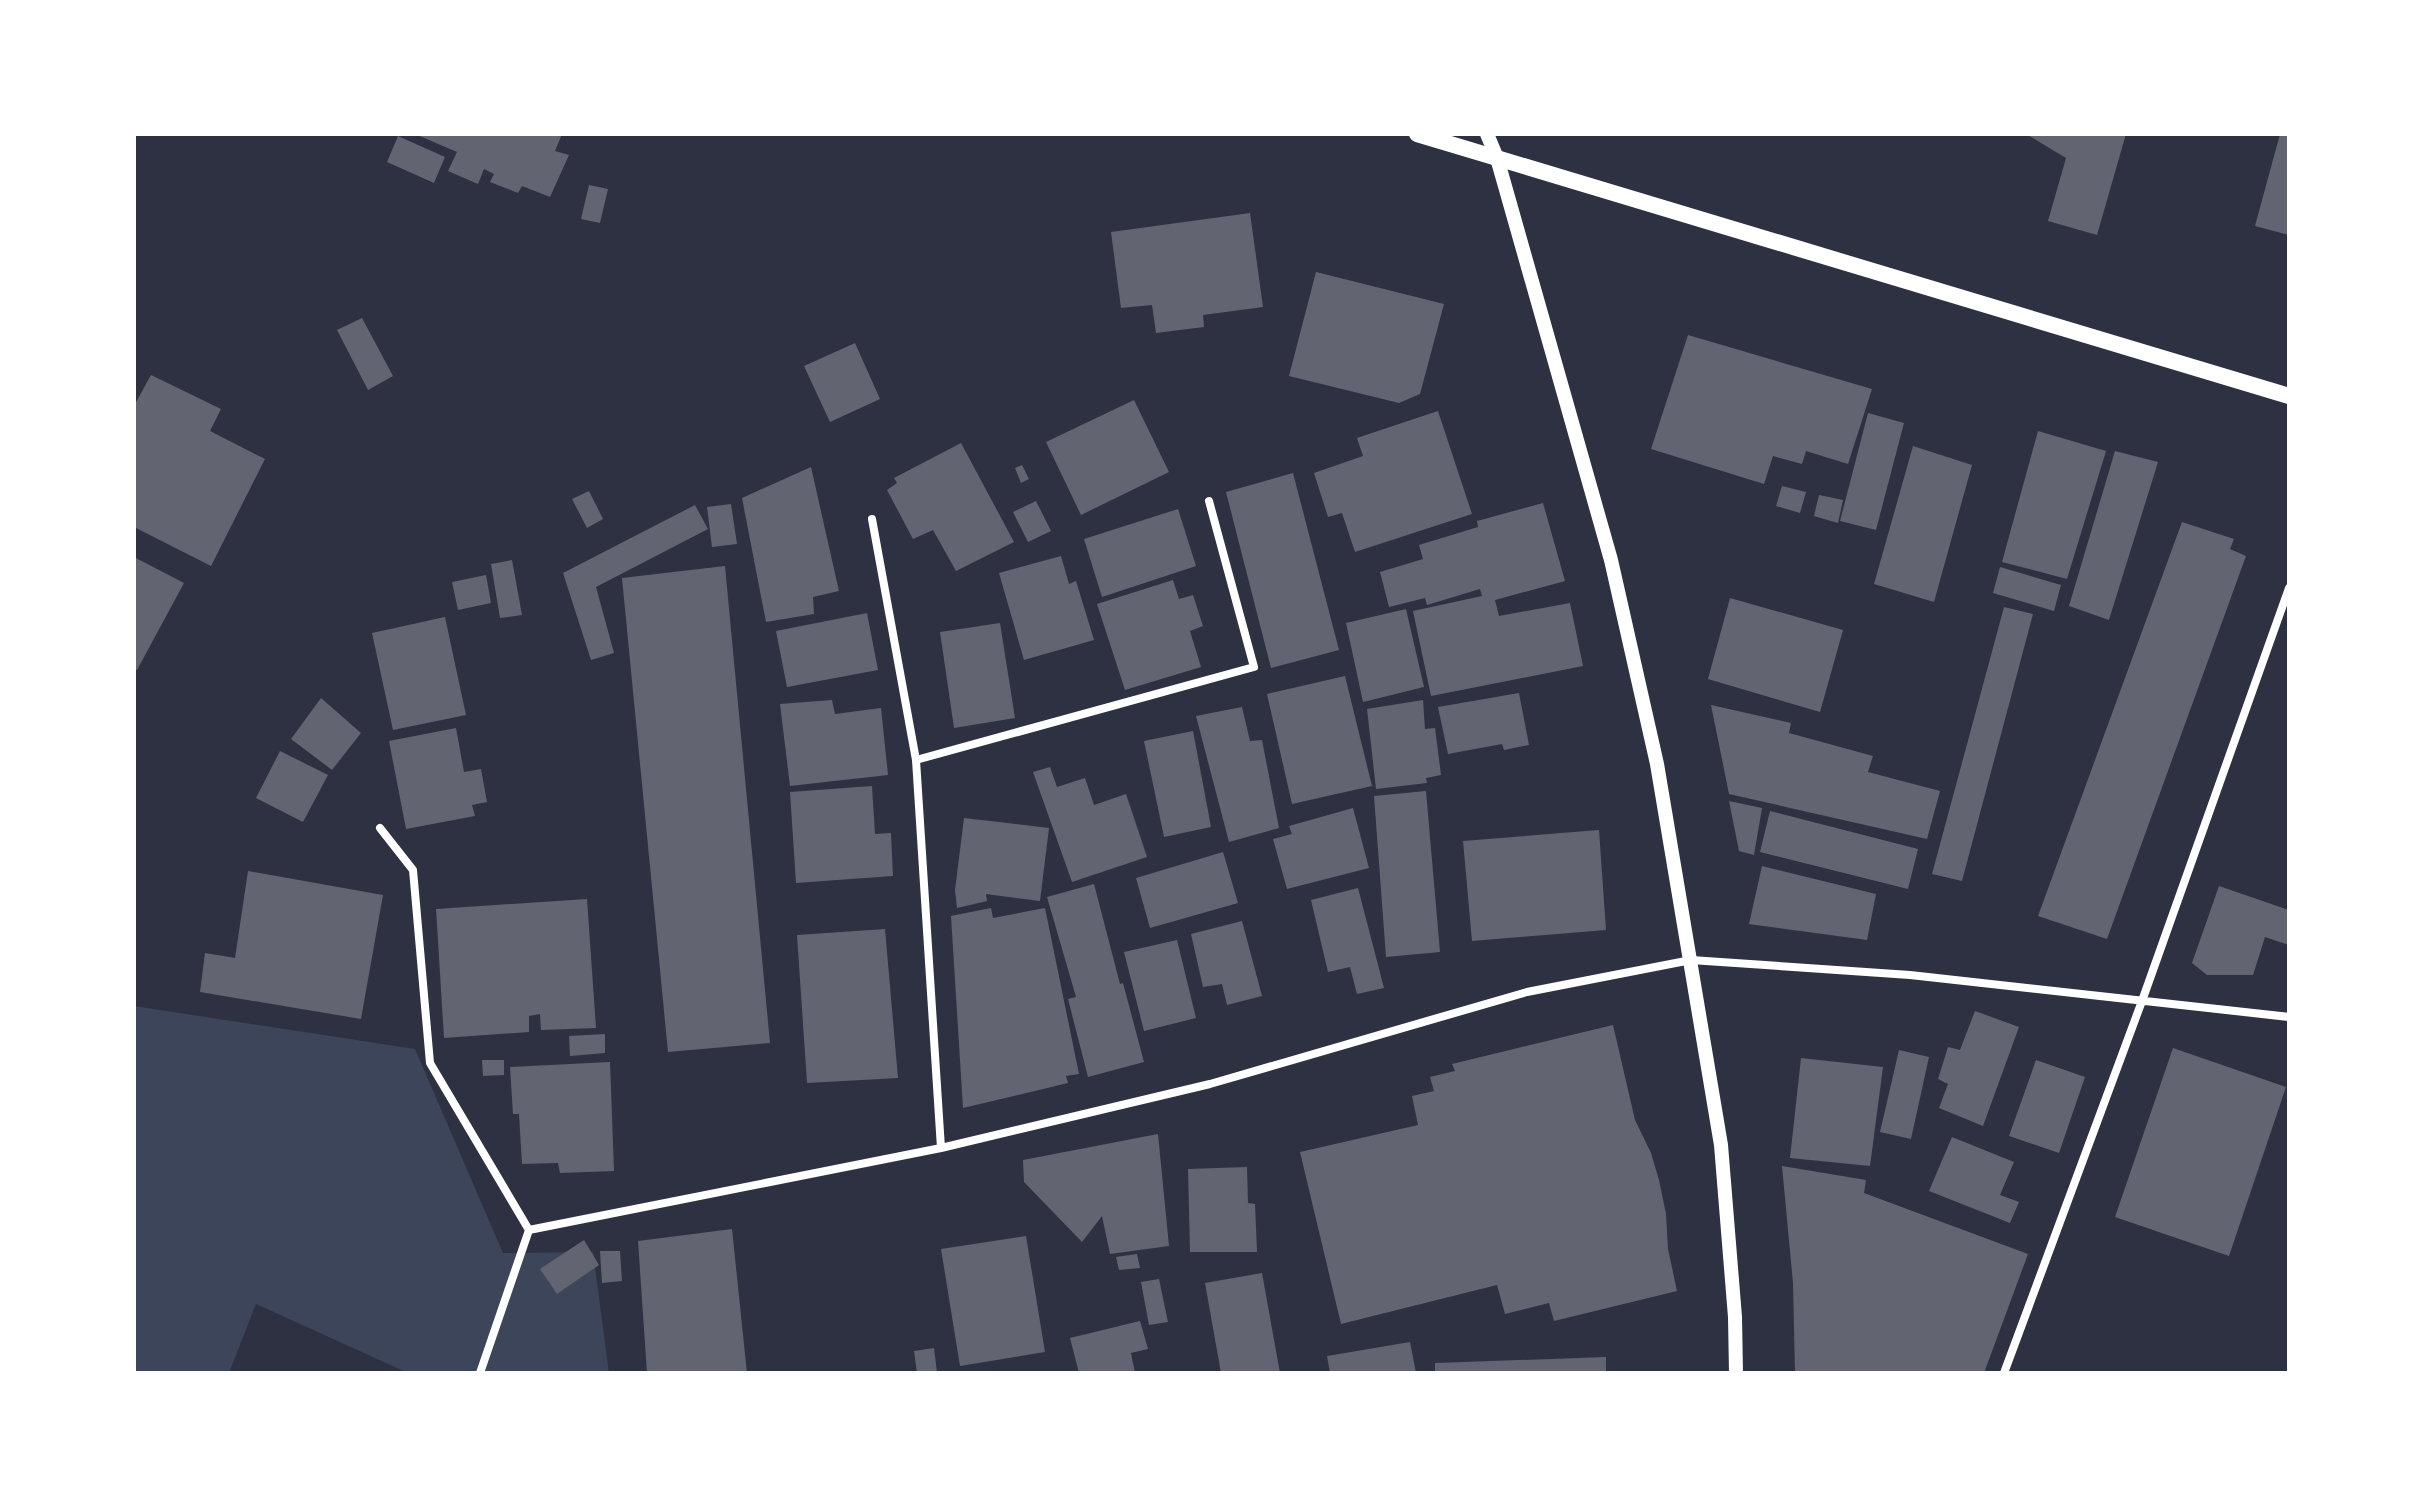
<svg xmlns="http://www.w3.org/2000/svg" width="2423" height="1507" viewBox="0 0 2423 1507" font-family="Commissioner,sans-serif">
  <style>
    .green { fill: #3c4559 }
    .building { fill: #626471 }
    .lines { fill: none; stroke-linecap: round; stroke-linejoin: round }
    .minor { stroke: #fff; stroke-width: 8 }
    .tertiary { stroke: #fff; stroke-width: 14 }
    .secondary { stroke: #fff; stroke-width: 16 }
  </style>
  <rect width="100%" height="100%" fill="#2d3142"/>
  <path class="green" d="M 134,1006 L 415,1049 L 503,1253 L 593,1252 L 609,1373 L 408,1373 L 256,1304 L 229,1373 L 134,1373 Z"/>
  <path class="building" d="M 415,134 L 562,134 L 555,151 L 569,155 L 550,197 L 522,186 L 518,193 L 490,182 L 494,174 L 484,169 L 478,184 L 448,171 L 457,152 Z
    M 2026,134 L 2126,134 L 2097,235 L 2048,221 L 2066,158 Z
    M 2280,134 L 2289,134 L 2289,235 L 2255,226 Z
    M 398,136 L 445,157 L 434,183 L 387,162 Z
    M 589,185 L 608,189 L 600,223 L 581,219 Z
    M 1250,213 L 1263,307 L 1203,315 L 1204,327 L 1156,333 L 1152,305 L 1121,308 L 1111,232 Z
    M 1316,272 L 1444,304 L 1420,394 L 1399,403 L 1289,376 Z
    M 362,318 L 393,376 L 368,390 L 337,330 Z
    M 1688,335 L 1872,389 L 1848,464 L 1806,451 L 1802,464 L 1773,456 L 1764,484 L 1651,449 Z
    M 855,343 L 880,399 L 830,422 L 804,366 Z
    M 151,375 L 221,409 L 210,431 L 265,459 L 211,566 L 134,527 L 134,406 Z
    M 1134,400 L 1169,472 L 1081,515 L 1046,442 Z
    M 1438,411 L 1472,514 L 1355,552 L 1342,513 L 1328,517 L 1314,473 L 1363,456 L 1357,438 Z
    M 1868,413 L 1904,423 L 1876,530 L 1840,521 Z
    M 2038,431 L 2106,451 L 2067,579 L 2002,562 Z
    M 961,443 L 1014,542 L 956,571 L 933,530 L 913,539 L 887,490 L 897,483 L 894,478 Z
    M 1913,446 L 1972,465 L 1934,602 L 1874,584 Z
    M 2115,451 L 2158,462 L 2109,620 L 2069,606 Z
    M 1022,465 L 1029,479 L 1021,483 L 1015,468 Z
    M 811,467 L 839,591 L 813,597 L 814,614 L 766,622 L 742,498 Z
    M 1293,473 L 1339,650 L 1271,668 L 1226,492 Z
    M 1782,486 L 1806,492 L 1800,513 L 1776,506 Z
    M 589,491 L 603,519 L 587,528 L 572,499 Z
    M 1819,495 L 1843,500 L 1838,523 L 1814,516 Z
    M 1036,501 L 1051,531 L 1028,542 L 1013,512 Z
    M 1543,503 L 1565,581 L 1495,600 L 1499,616 L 1570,603 L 1583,666 L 1431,696 L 1413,611 L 1482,596 L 1480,589 L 1427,605 L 1425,598 L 1389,607 L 1380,572 L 1423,559 L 1419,545 L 1478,527 L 1477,521 Z
    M 731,504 L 737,544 L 712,547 L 707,507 Z
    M 695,505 L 708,529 L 596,587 L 614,653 L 591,660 L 563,573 Z
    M 1178,509 L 1196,566 L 1102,597 L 1084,539 Z
    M 2182,522 L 2234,539 L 2230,549 L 2246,556 L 2107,939 L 2038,916 Z
    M 1061,556 L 1069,584 L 1076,581 L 1094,640 L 1024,660 L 999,573 Z
    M 134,557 L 184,583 L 137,670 L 134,669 Z
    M 512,560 L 522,615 L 500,618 L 491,564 Z
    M 725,566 L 770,1043 L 668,1052 L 622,578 Z
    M 2000,567 L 2061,585 L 2054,611 L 1993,593 Z
    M 486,575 L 491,603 L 458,610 L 452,582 Z
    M 1173,580 L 1179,599 L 1193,595 L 1203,626 L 1190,631 L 1201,667 L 1125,690 L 1097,604 Z
    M 1730,598 L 1843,630 L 1820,712 L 1708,679 Z
    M 2004,607 L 2033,614 L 1962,881 L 1932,874 Z
    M 1406,609 L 1424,687 L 1363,702 L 1346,623 Z
    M 867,613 L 878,670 L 787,687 L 776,631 Z
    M 445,617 L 466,715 L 393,730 L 372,633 Z
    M 1000,623 L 1015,718 L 954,728 L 940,632 Z
    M 1345,676 L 1372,786 L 1292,804 L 1267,694 Z
    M 1519,693 L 1529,745 L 1504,750 L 1502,744 L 1448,754 L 1438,707 Z
    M 321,698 L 361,733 L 332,770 L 291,739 Z
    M 832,700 L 835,714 L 881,708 L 888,775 L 790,786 L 780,704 Z
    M 1423,700 L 1425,729 L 1435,728 L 1441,775 L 1426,778 L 1427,783 L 1376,789 L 1367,709 Z
    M 1711,705 L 1791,723 L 1789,733 L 1873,756 L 1868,772 L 1940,791 L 1927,839 L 1729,794 Z
    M 1242,707 L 1250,741 L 1262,740 L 1279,828 L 1229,842 L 1196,716 Z
    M 456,728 L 464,772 L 481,769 L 487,802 L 472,805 L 475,816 L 406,829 L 389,741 Z
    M 1193,731 L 1211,827 L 1164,837 L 1144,741 Z
    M 280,751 L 328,775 L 303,822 L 256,798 Z
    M 1050,767 L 1057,787 L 1085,778 L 1094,805 L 1126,794 L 1147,857 L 1072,882 L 1033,772 Z
    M 872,786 L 875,834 L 891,833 L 893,876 L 796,883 L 790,792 Z
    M 1426,791 L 1440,952 L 1386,957 L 1374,796 Z
    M 1729,801 L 1762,808 L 1754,855 L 1739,851 Z
    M 1353,808 L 1369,868 L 1287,889 L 1273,839 L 1292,834 L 1289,826 Z
    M 1770,811 L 1918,849 L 1908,889 L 1760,852 Z
    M 964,818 L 1049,828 L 1040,901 L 986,894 L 987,901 L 957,908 L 955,890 Z
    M 1599,830 L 1606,930 L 1472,941 L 1463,841 Z
    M 1223,852 L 1238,903 L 1150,928 L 1136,878 Z
    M 1762,866 L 1876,894 L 1867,940 L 1749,924 Z
    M 248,871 L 383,895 L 361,1019 L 200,992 L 205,953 L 235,958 Z
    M 1094,884 L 1120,984 L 1123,983 L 1144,1062 L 1088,1077 L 1068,999 L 1076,997 L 1047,897 Z
    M 2219,886 L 2289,910 L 2289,945 L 2265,937 L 2253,975 L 2207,975 L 2192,963 Z
    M 1358,888 L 1384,988 L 1357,994 L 1350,967 L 1328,972 L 1311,900 Z
    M 587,899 L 596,1028 L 541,1030 L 540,1014 L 529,1016 L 529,1032 L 444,1038 L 436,909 Z
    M 991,908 L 993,918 L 1045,908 L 1079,1074 L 1066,1076 L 1068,1083 L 963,1108 L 951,916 Z
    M 1242,921 L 1262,996 L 1227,1005 L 1222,984 L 1203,987 L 1191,934 Z
    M 885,929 L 898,1078 L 807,1083 L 797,935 Z
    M 1177,940 L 1196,1018 L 1144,1031 L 1124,952 Z
    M 1975,1011 L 2019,1027 L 1983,1126 L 1939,1108 L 1948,1084 L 1938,1079 L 1948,1047 L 1960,1050 Z
    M 1613,1025 L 1635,1120 L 1651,1153 L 1659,1180 L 1666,1214 L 1668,1249 L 1677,1291 L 1554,1321 L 1549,1303 L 1505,1314 L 1497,1285 L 1341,1324 L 1300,1152 L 1418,1125 L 1412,1096 L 1434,1091 L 1430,1077 L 1455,1071 L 1452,1064 Z
    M 605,1034 L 605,1053 L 570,1056 L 569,1036 Z
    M 2173,1048 L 2286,1087 L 2229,1256 L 2115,1217 Z
    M 1899,1050 L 1929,1057 L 1911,1139 L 1880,1132 Z
    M 1801,1058 L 1883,1067 L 1870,1166 L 1790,1158 Z
    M 482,1060 L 504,1060 L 504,1075 L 483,1076 Z
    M 2036,1060 L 2085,1077 L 2059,1153 L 2009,1136 Z
    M 610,1062 L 614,1171 L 560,1173 L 558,1163 L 522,1164 L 519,1114 L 513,1114 L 510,1067 Z
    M 1158,1134 L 1169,1246 L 1110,1254 L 1102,1216 L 1082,1242 L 1024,1182 L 1023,1160 Z
    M 1952,1137 L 2014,1162 L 2000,1195 L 2019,1202 L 2010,1223 L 1929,1191 Z
    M 1782,1166 L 1866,1180 L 1864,1193 L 2028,1254 L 1984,1373 L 1795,1373 L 1793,1283 Z
    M 1247,1167 L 1248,1203 L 1255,1204 L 1257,1252 L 1190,1252 L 1188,1169 Z
    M 732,1229 L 747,1373 L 647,1373 L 638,1241 Z
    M 1026,1236 L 1045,1352 L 960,1366 L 941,1249 Z
    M 584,1240 L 599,1265 L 557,1294 L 540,1269 Z
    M 600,1251 L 620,1251 L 622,1281 L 602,1283 Z
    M 1137,1254 L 1140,1268 L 1119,1270 L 1116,1257 Z
    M 1262,1273 L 1280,1373 L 1221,1373 L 1205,1283 Z
    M 1159,1279 L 1168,1322 L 1149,1325 L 1141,1282 Z
    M 1140,1321 L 1148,1349 L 1131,1353 L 1135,1373 L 1079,1373 L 1070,1338 Z
    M 1410,1342 L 1416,1373 L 1330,1373 L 1327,1356 Z
    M 934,1348 L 937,1373 L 917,1373 L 914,1351 Z
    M 1606,1357 L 1606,1373 L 1435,1373 L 1435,1363 Z"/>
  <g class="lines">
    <path class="minor" d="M 872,519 L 916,760 L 941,1148 L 1210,1084 L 1527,992 L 1691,960 L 1910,975 L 2289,1017
      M 916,760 L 1254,667 L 1209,501
      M 380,828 L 413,870 L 430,1063 L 529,1230 L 480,1373
      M 529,1230 L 941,1148
      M 2004,1373 L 2142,1001 L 2289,588"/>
    <path class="tertiary" d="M 1487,134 L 1497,158 L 1611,560 L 1657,764 L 1721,1145 L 1735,1317 L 1736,1373"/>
    <path class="secondary" d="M 1417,134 L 2289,396"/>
  </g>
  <rect width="2423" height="1507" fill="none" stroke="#ffffff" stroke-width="272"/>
</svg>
